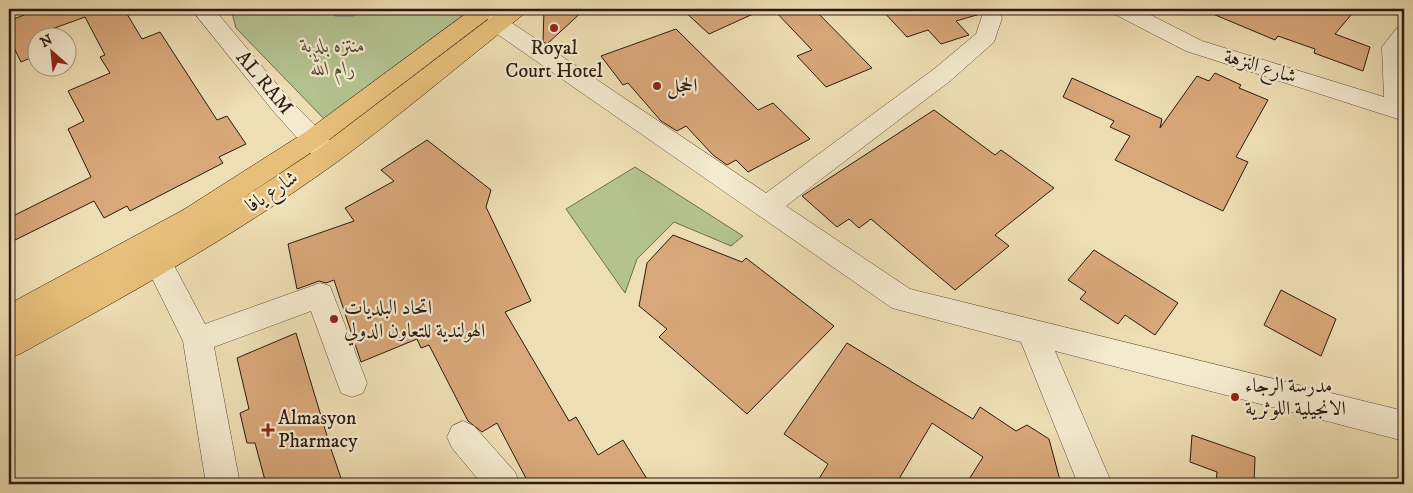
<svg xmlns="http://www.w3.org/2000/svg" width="1413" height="493" viewBox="0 0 1413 493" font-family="'IM FELL DW Pica',Amiri,serif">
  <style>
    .green { fill: #b4c290; stroke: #6e6e52 }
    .water { fill: #99bcaf; stroke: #6c7b71 }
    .building { fill: #d8a77a; stroke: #291a13 }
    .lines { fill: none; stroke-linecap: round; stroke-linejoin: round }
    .minor-casing { stroke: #5a4b3b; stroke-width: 1 }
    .major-casing { stroke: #291a13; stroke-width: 1 }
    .minor { fill: #f4eace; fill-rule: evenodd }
    .major { fill: #e7bf7a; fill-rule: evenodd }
    .poi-dot { fill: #8f2418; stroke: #f4eace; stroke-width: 2 }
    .labels { text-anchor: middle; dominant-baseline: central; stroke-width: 4.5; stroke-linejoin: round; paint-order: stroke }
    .park-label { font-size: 20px; font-style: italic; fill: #534c38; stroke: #f4eace }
    .poi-label { font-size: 20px; fill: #291a13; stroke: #f4eace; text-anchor: start }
    .street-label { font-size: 20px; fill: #291a13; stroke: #f4eace }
  </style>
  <rect width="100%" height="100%" fill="#eedeb3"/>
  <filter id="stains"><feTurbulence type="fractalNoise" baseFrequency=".004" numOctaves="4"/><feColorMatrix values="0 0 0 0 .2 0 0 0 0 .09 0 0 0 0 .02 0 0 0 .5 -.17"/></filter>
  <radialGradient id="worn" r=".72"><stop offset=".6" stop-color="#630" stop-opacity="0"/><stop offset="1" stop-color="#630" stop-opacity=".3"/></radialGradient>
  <path class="green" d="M 238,9 L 480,9 L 327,122 L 236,28 L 232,13 Z
    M 635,167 L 743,236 L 731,246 L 674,222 L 637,259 L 625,293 L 566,209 Z"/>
  <path class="water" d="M 329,9 L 365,9 L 353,16 L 335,16 Z"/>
  <path class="building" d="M 39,9 L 124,9 L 142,39 L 160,32 L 217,120 L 227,116 L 246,144 L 219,157 L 223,163 L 130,211 L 127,206 L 104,218 L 94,201 L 9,243 L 9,218 L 91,177 L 68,129 L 84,121 L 68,91 L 110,73 L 100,57 L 105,55 L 85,17 L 38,34 L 38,55 L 21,62 L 9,38 L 9,21 Z
    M 544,9 L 585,9 L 547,44 L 543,42 Z
    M 682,9 L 764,9 L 709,34 Z
    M 773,9 L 814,9 L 872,68 L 826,87 L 797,56 L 812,50 Z
    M 881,9 L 979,9 L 980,14 L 956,21 L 969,35 L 941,44 L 928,30 L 907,37 Z
    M 1201,9 L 1356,9 L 1335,34 L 1370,47 L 1363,71 L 1314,53 L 1315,49 L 1278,36 L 1275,40 Z
    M 676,29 L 758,110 L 773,103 L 810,139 L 748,172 L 736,160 L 727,165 L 713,155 L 686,126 L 677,131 L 661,121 L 628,83 L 623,85 L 601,56 Z
    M 1215,73 L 1241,85 L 1239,88 L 1268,100 L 1236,157 L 1248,162 L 1223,211 L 1115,160 L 1130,136 L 1110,127 L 1114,121 L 1063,97 L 1072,78 L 1162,119 L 1160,128 L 1197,76 L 1209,81 Z
    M 934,110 L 995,155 L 1001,150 L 1054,188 L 995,235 L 1009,246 L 955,290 L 871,219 L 859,228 L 849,219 L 837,227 L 802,196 Z
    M 427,140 L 491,190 L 486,207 L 531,301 L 505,312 L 569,421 L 576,417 L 598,455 L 623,440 L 650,484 L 529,484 L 497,423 L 482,432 L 468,421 L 429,345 L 421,348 L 417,339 L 361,362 L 334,280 L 326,283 L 319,281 L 297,289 L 288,244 L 354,221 L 345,208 L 394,181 L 381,170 Z
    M 673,235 L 742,262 L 746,258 L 834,326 L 747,414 L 659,337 L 667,329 L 639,306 L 647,263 Z
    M 1094,250 L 1178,303 L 1155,335 L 1125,315 L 1118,324 L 1080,299 L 1086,292 L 1068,280 Z
    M 1281,290 L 1336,319 L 1321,356 L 1264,325 Z
    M 296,333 L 331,449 L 343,484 L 266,484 L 255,443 L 247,443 L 240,413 L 249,409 L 237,358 Z
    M 847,343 L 973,419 L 980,407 L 1016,431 L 1027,425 L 1049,439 L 1061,484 L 966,484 L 983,457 L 932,423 L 896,484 L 816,484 L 828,464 L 784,434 Z
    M 1192,435 L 1255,457 L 1254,484 L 1216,484 L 1217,472 L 1190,462 Z"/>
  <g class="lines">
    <defs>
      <path id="minor" d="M 191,9 L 214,9 L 290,100 L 337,148 L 341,155 L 337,162 L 328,164 L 319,162 L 274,112 Z
        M 490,9 L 512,9 L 509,21 L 766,193 L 934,69 L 976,34 L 983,13 L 991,11 L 999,13 L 1002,18 L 994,42 L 950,81 L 786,206 L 910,289 L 1404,411 L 1404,441 L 1055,351 L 1112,484 L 1078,484 L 1021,342 L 892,308 L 490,29 L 487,24 Z
        M 1111,9 L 1139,9 L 1202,41 L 1384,97 L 1382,47 L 1396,29 L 1404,27 L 1404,121 L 1186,51 L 1114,14 Z
        M 159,252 L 169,256 L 205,324 L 320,283 L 330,286 L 367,383 L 363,393 L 352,397 L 341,393 L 311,311 L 214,347 L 240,484 L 206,484 L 183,341 L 145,264 L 149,256 Z
        M 463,421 L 474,426 L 515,472 L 520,484 L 482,484 L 452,448 L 447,437 L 452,426 Z"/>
      <path id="major" d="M 472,9 L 497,9 L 494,14 L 322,145 L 234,204 L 319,148 L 502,9 L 527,9 L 524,14 C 461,63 401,115 337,162 C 236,235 128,295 20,354 L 9,358 L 9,304 L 183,210 L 304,133 Z"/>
    </defs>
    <use href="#minor" class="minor-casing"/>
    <use href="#major" class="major-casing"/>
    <use href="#minor" class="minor"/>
    <use href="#major" class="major"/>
  </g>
  <g class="poi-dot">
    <circle cx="554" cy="28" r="5"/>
    <circle cx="657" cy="86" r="5"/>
    <circle cx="334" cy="319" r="5"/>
    <circle cx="1235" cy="397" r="5"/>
    <path d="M265.5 422.5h5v5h5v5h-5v5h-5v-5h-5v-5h5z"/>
  </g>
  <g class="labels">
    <g class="park-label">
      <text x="333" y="46">منتزه بلدية<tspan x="333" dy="23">رام الله</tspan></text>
    </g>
    <g class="poi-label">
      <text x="554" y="48" text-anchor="middle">Royal<tspan x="554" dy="23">Court Hotel</tspan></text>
      <text x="667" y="86">الحجل</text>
      <text x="344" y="308">اتحاد البلديات<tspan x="344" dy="23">الهولندية للتعاون الدولي</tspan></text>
      <text x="1245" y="386">مدرسة الرجاء<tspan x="1245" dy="23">الانجيلية اللوثرية</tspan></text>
      <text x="278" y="418">Almasyon<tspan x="278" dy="23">Pharmacy</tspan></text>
    </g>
    <g class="street-label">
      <text transform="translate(1260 67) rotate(17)">شارع النزهة</text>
      <text transform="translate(264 83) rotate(50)">AL RAM</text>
      <text transform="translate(272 192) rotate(-34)">شارع يافا</text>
    </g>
  </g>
  <rect width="1413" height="493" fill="none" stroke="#eedeb3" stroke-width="30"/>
  <rect x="10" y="10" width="1393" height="473" fill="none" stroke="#291a13" stroke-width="2.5"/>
  <rect x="15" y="15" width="1383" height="463" fill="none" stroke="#291a13"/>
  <g transform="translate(52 52) rotate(333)"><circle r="24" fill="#f4eace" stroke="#a39783"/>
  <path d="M0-4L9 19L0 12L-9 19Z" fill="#8f2418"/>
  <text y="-8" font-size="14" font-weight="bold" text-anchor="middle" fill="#291a13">N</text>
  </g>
  <rect width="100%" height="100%" filter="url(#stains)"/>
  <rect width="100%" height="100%" fill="url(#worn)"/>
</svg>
